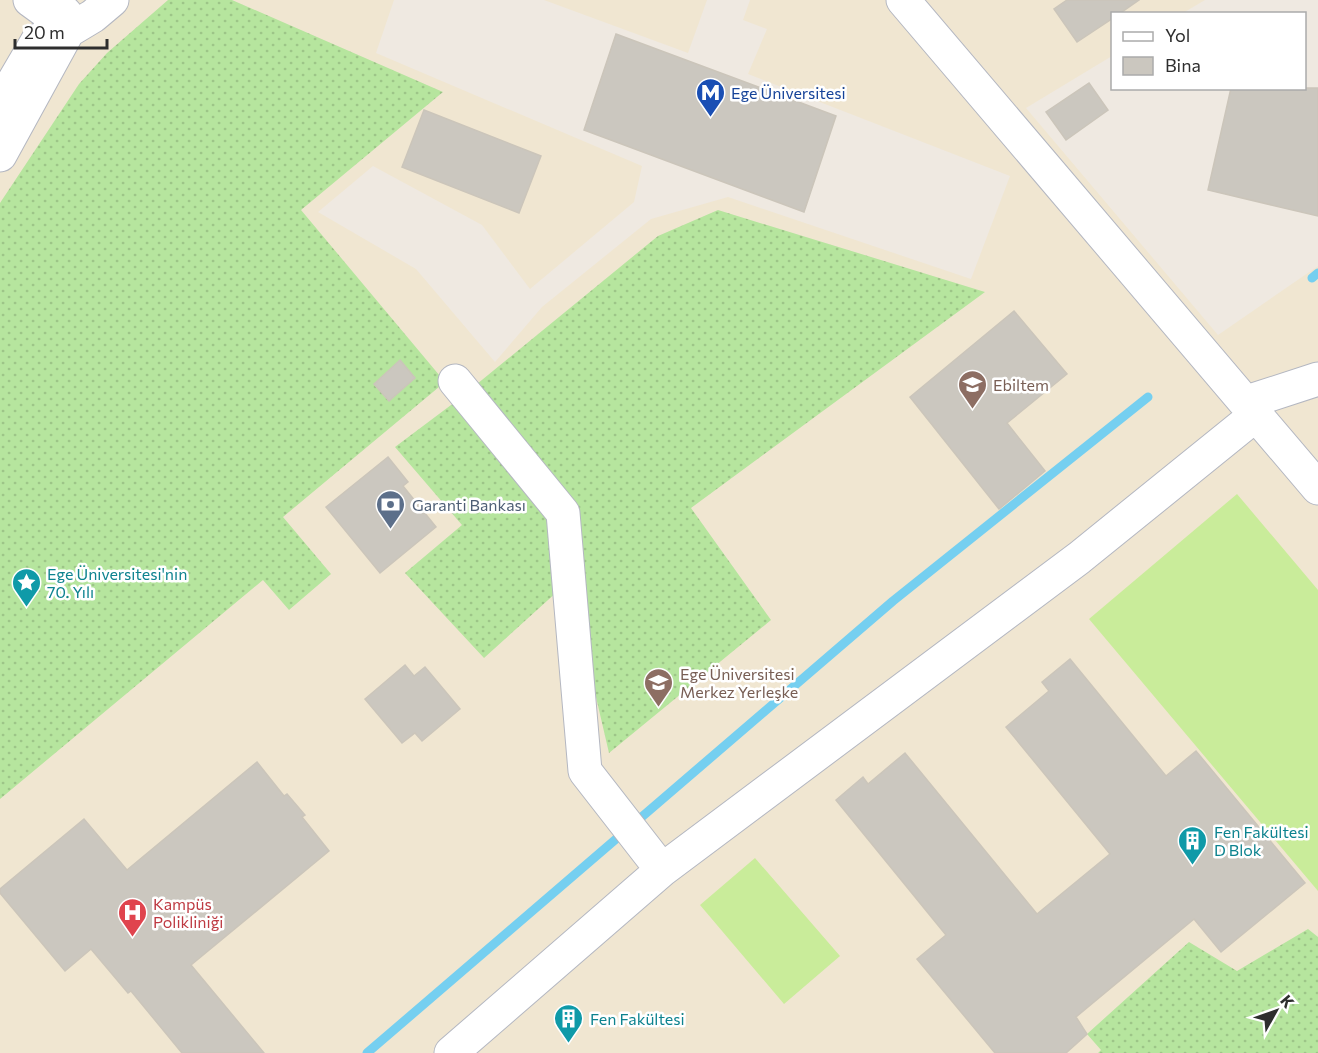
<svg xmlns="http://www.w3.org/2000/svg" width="1318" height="1053" viewBox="0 0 1318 1053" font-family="Commissioner,sans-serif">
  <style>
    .education { fill: #f0e6d1 }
    .grass { fill: url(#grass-dots) }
    .pitch { fill: #c9ec9a }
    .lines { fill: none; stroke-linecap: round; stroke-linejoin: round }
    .stream { stroke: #75cff0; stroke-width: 9 }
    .building { fill: #cbc7bf; stroke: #cbc5ba; stroke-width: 1.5 }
    .minor-casing { stroke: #b4b7c1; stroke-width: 35 }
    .minor { stroke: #fff; stroke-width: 33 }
    .labels { text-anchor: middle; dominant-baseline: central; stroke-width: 5; stroke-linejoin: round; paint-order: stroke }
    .transit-label { font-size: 16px; fill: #164399; stroke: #fff; text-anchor: start }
    .education-label { font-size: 16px; fill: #785e54; stroke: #fff; text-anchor: start }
    .service-label { font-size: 16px; fill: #4e5e75; stroke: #fff; text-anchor: start }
    .culture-label { font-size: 16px; fill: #0d838f; stroke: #fff; text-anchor: start }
    .health-label { font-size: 16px; fill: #be3a42; stroke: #fff; text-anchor: start }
  </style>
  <defs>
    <pattern id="grass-dots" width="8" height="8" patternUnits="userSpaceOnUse" patternTransform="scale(1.5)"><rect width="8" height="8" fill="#b6e59e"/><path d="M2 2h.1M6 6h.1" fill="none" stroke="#9dc588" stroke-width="1.8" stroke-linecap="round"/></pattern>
  </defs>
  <rect width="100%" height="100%" fill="#efe9e1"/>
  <path class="education" d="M 0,0 L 394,0 L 376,53 L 642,166 L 634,202 L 530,289 L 482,225 L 373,166 L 318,212 L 416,269 L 495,362 L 542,307 L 651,219 L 728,197 L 971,279 L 1010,176 L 748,74 L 767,29 L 743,20 L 750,0 L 1205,0 L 1183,13 L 1112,14 L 1112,56 L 1026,108 L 1218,335 L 1318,266 L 1318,1053 L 0,1053 Z
    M 544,0 L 707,0 L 688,53 Z"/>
  <path class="grass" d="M 168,0 L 232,0 L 443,92 L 301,210 L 445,382 L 283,517 L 331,574 L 289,610 L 263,580 L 0,799 L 0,203 L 79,84 L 107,53 Z
    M 718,210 L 985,292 L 691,508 L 771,620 L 609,753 L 569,581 L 484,658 L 405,573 L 462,525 L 395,447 L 455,402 L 658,236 Z
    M 1308,929 L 1318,937 L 1318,1053 L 1098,1053 L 1101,1050 L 1087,1034 L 1189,942 L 1237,971 Z"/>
  <path class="pitch" d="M 1237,494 L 1318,590 L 1318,891 L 1089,619 Z
    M 755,858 L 840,956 L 784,1004 L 700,905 Z"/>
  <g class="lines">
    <path class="stream" d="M 1312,278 L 1318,273
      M 367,1053 L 893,601 L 1148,397"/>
  </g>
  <path class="building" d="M 1067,0 L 1139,0 L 1119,14 L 1113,14 L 1113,18 L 1077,42 L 1054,9 Z
    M 616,34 L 836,116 L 804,212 L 584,130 Z
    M 1089,83 L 1108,110 L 1066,140 L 1046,112 Z
    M 1231,88 L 1318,88 L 1318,216 L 1208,190 Z
    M 424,110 L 541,156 L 519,213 L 402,167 Z
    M 1014,311 L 1067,374 L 1007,423 L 1045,471 L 999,509 L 910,397 Z
    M 400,360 L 415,378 L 389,401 L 374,384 Z
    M 388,457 L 408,482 L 403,486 L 436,527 L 380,573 L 326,507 Z
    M 1070,659 L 1166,776 L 1196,751 L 1305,883 L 1221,952 L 1194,919 L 1076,1017 L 1087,1034 L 1066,1053 L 995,1053 L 917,959 L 946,935 L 836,800 L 863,777 L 868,784 L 905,753 L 1037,914 L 1110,854 L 1006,727 L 1049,691 L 1042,682 Z
    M 405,665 L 414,676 L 425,667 L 460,709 L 422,741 L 415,733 L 402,743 L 365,699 Z
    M 257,762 L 284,796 L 287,794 L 305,815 L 302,817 L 329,851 L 191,965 L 264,1053 L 182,1053 L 131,991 L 128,993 L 91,949 L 65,971 L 0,893 L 0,889 L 84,819 L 127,870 Z"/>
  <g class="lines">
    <defs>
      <path id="minor" d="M 30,0 L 52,16
        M 903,0 L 1318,488
        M 0,105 L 38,40
        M 0,155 L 68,31 L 71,21 L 65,13 L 58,13 L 52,16 L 50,27 C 54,34 61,37 68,31 L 93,16 L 112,0
        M 455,381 L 563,513 L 585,771 L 662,870
        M 1247,402 L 1318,379
        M 451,1053 L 662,870 L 1079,558 L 1257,414"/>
    </defs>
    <use href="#minor" class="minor-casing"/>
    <use href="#minor" class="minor"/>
  </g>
  <defs>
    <symbol id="metro-pin" viewBox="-11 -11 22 30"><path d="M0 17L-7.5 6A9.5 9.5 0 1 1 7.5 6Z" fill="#1a4fb4" stroke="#fff"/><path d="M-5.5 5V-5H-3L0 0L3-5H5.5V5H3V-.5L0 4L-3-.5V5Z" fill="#fff"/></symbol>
    <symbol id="university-pin" viewBox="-11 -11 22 30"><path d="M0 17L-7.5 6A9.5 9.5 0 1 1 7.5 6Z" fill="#8d6e63" stroke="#fff"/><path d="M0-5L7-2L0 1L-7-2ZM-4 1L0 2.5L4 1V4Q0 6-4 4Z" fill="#fff"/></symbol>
    <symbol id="bank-pin" viewBox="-11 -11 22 30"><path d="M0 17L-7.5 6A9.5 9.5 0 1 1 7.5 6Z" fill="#5c6f8a" stroke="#fff"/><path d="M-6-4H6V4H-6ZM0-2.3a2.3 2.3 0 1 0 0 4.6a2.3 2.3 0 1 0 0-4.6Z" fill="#fff"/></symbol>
    <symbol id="sight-pin" viewBox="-11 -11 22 30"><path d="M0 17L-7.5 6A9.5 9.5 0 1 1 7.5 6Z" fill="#0f9aa8" stroke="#fff"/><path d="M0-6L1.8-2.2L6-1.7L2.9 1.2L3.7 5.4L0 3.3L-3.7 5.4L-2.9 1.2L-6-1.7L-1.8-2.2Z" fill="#fff"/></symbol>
    <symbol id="building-pin" viewBox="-11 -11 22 30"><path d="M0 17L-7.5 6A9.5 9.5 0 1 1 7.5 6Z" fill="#0f9aa8" stroke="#fff"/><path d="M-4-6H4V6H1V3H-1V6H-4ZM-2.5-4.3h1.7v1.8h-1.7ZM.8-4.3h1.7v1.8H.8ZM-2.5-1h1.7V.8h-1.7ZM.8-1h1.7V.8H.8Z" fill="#fff"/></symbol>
    <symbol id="hospital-pin" viewBox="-11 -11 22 30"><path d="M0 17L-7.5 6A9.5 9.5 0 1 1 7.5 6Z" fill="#e0444e" stroke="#fff"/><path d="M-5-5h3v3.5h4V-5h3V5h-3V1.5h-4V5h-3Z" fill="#fff"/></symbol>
  </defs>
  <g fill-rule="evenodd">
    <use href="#metro-pin" x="694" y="76" width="33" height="45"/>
    <use href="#university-pin" x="956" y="368" width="33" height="45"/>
    <use href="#bank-pin" x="374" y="488" width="33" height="45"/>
    <use href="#sight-pin" x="10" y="566" width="33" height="45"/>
    <use href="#university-pin" x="642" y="666" width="33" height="45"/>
    <use href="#building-pin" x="1176" y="824" width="33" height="45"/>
    <use href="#hospital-pin" x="116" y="896" width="33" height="45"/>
    <use href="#building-pin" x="552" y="1002" width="33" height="45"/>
  </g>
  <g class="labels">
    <g class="transit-label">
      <text x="731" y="92">Ege Üniversitesi</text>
    </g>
    <g class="education-label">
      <text x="993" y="384">Ebiltem</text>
      <text x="680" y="673">Ege Üniversitesi<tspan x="680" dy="18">Merkez Yerleşke</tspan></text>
    </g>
    <g class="service-label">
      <text x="412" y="504">Garanti Bankası</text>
    </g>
    <g class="culture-label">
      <text x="47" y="573">Ege Üniversitesi'nin<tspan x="47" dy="18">70. Yılı</tspan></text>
      <text x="1214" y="831">Fen Fakültesi<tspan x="1214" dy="18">D Blok</tspan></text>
      <text x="590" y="1018">Fen Fakültesi</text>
    </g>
    <g class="health-label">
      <text x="153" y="903">Kampüs<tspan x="153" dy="18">Polikliniği</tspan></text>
    </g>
  </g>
  <rect x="1111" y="12" width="195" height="78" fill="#ffffff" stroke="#ababab" stroke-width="1.5"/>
  <rect x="1123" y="32" width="30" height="9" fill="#ffffff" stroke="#ababab" stroke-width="1.5"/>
  <text x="1165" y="42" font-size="18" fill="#2e2e2e">Yol</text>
  <rect x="1123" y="57" width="30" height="18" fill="#cbc7bf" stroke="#ababab" stroke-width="1.5"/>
  <text x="1165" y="72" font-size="18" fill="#2e2e2e">Bina</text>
  <g transform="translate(1276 1011) rotate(50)" stroke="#ffffff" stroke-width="4.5" paint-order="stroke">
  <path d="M0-4.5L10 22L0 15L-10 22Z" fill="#2e2e2e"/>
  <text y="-9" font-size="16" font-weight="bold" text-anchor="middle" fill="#2e2e2e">K</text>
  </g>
  <path d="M15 39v9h92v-9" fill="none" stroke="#2e2e2e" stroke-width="3"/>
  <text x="24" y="39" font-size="18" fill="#2e2e2e" stroke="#ffffff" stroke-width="4.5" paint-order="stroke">20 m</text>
</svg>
